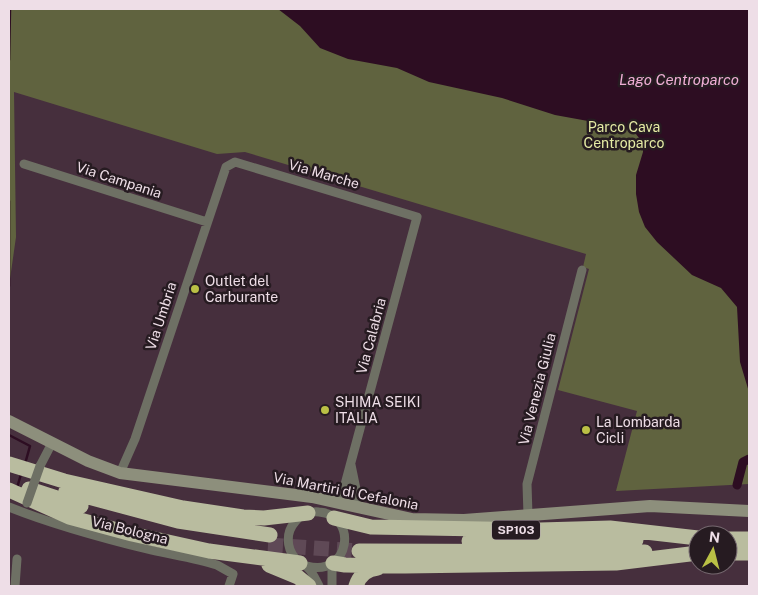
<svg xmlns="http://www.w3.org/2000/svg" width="758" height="595" viewBox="0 0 758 595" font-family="'Public Sans',sans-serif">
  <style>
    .green { fill: #60633f }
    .water { fill: #2d0d22 }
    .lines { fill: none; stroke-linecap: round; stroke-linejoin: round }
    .stream { stroke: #2d0d22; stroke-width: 2.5 }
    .canal { stroke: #2d0d22; stroke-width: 9 }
    .highway-tunnel { stroke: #5f4956; stroke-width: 15; stroke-dasharray: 15 8; stroke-linecap: butt }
    .street { stroke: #6e7064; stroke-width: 9 }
    .secondary { stroke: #8d8f7c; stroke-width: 12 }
    .highway { stroke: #b9bc9f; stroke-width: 15 }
    .street-bridge { stroke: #6e7064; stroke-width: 9 }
    .poi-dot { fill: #bac045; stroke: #261b21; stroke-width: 2 }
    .labels { text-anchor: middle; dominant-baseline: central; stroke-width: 5; stroke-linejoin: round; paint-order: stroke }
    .shield { fill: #261b21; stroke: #b2a4ac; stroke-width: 1 }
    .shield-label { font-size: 12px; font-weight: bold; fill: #eedee7 }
    .park-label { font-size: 14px; fill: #e5eba4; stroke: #261b21 }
    .street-label { font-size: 14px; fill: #eedee7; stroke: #261b21 }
    .poi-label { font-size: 14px; fill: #eedee7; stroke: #261b21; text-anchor: start }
    .water-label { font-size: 15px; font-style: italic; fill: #efaed5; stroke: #261b21 }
  </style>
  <rect width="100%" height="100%" fill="#462f3d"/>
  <path class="green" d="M 9,9 L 749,9 L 749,484 L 616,491 L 637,411 L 558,390 L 589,269 L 583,267 L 586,254 L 245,152 L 217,154 L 14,92 L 16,237 L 9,286 Z"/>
  <path class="water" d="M 278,9 L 749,9 L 749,392 L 740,362 L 737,307 L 721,288 L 692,275 L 657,242 L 645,227 L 639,212 L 636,194 L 636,175 L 643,152 L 643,143 L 632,129 L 555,115 L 502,98 L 429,82 L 397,68 L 348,59 L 320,48 L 300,26 Z"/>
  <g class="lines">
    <path class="stream" d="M 9,60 L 10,9
      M 9,201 L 9,286
      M 9,435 L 30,446 L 25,464
      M 17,488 L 21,474"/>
    <path class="canal" d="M 737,485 L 743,462 L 749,459"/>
    <path class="highway-tunnel" d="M 268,545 L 359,551"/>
    <path class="street" d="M 24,164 L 207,222
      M 351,465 L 357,494 L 357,507
      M 40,466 L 52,443
      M 120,473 L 135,439 L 226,167 L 235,162 L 417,217 L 340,503
      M 9,507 C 54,525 102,538 151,550 C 173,555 196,558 217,565 L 233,574 L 229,586
      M 528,515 L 527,484 L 582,270
      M 332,563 L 332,586
      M 307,566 C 350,578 359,515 319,512 C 309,511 300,515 295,522 C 286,532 286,547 295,558 C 298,562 303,563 307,567 C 312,571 316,580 319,586
      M 15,586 L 17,559"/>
    <path class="secondary" d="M 9,421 L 88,461 L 120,473 L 312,497 L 412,519 L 464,520 L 650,506 L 749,511"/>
    <path class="highway" d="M 9,464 L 64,481 L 183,508 L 243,517 L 264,518 L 308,513
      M 29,489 L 81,506
      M 9,490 L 69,517 L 132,534 L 209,551 L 300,563
      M 66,491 L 178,521 L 270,535
      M 334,518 L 371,527 L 540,530 L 610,528 L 698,538
      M 728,539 L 749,539
      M 469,541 L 636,540
      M 359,551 L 645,552
      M 728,553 L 749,553
      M 333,563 L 345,565 L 405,566 L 616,563 L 698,553
      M 269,565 L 298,577 L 309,586
      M 356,586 C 359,576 367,569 378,568"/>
    <path class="street-bridge" d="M 27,503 L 40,466"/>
  </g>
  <g class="poi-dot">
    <circle cx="195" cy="289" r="5"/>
    <circle cx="325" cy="410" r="5"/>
    <circle cx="586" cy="430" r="5"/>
  </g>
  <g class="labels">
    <rect class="shield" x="492" y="520.5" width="48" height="19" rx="4"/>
    <g class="shield-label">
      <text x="516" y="530">SP103</text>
    </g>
    <g class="park-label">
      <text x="624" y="127">Parco Cava<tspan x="624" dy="16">Centroparco</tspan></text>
    </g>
    <g class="street-label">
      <text transform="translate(324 174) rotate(16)">Via Marche</text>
      <text transform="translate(119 180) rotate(18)">Via Campania</text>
      <text transform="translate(161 316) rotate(-72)">Via Umbria</text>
      <text transform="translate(371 336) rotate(-75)">Via Calabria</text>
      <text transform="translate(537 389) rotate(-76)">Via Venezia Giulia</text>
      <text transform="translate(346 491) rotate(11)">Via Martiri di Cefalonia</text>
      <text transform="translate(130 530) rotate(14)">Via Bologna</text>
    </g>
    <g class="poi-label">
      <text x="205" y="281">Outlet del<tspan x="205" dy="16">Carburante</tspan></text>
      <text x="335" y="402">SHIMA SEIKI<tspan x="335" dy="16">ITALIA</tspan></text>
      <text x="596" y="422">La Lombarda<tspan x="596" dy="16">Cicli</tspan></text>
    </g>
    <g class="water-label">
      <text x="679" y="79">Lago Centroparco</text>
    </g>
  </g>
  <rect width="758" height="595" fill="none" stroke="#eedee7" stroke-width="20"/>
  <g transform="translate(713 550) rotate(7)"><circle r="24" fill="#261b21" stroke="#766970"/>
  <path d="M0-4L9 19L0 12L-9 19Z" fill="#bac045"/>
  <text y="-8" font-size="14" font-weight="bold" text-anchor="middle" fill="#eedee7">N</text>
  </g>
</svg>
